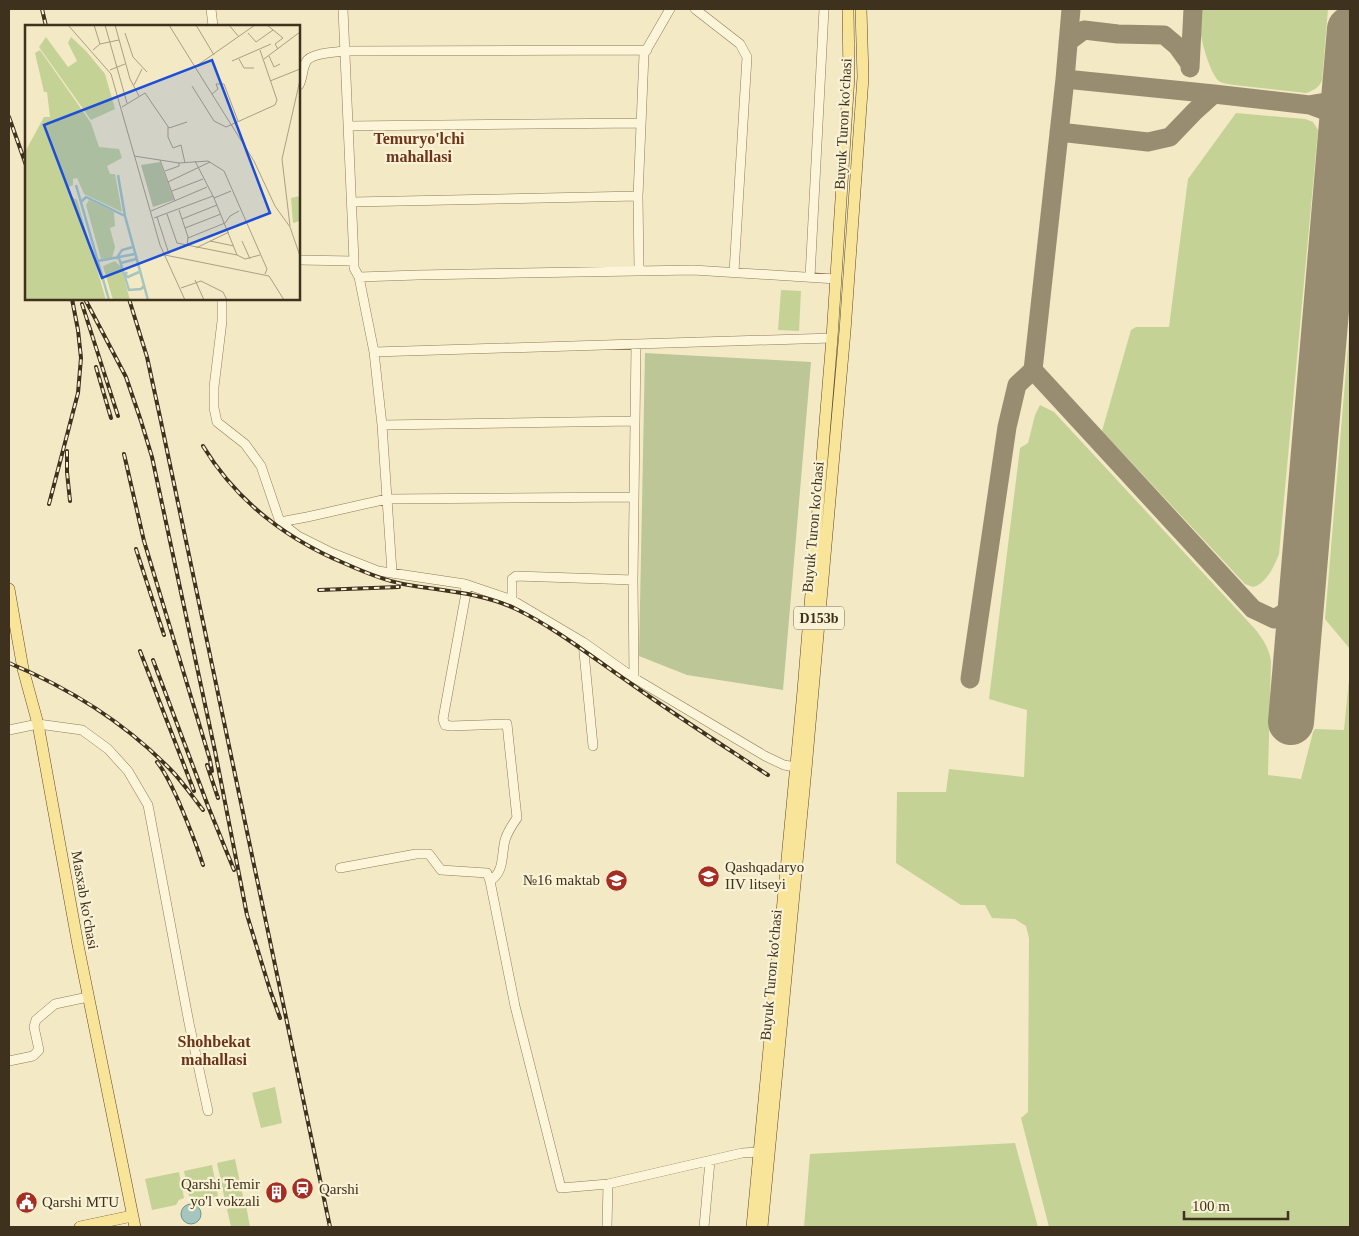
<svg xmlns="http://www.w3.org/2000/svg" width="1359" height="1236" viewBox="0 0 1359 1236" font-family="Georgia,serif">
  <style>
    .green { fill: #c5d296 }
    .cemetery { fill: #bcc696 }
    .water { fill: #a6c5bf; stroke: #6c958f }
    .lines { fill: none; stroke-linecap: round; stroke-linejoin: round }
    .taxiway { stroke: #988d71; stroke-width: 19 }
    .runway { stroke: #988d71; stroke-width: 46 }
    .minor-casing { stroke: #907b58; stroke-width: 10 }
    .major-casing { stroke: #5d482d; stroke-width: 12 }
    .minor { stroke: #fcf5d9; stroke-width: 9 }
    .major { stroke: #f9e599; stroke-width: 11 }
    .rail-casing { stroke: #3e311e; stroke-width: 4 }
    .rail { stroke: #f9f2d5; stroke-width: 2; stroke-dasharray: 5.5; stroke-linecap: butt }
    .labels { text-anchor: middle; dominant-baseline: central; stroke-width: 4.5; stroke-linejoin: round; paint-order: stroke }
    .shield { fill: #f9f2d5; stroke: #766b55; stroke-width: 1 }
    .shield-label { font-size: 14px; font-weight: bold; fill: #3e311e }
    .street-label { font-size: 15px; fill: #3e311e; stroke: #f9f2d5 }
    .poi-label { font-size: 15px; fill: #3e311e; stroke: #f9f2d5; text-anchor: start }
    .neighbourhood-label { font-size: 16px; font-weight: bold; fill: #6f3318; stroke: #f9f2d5 }
    .inset-river { fill: none; stroke: #a6c5bf; stroke-width: 2.5 }
    .inset-road { fill: none; stroke: #ab9f82; stroke-width: 1 }
    .view { fill: #1d4ed8; fill-opacity: 0.15; stroke: #1d4ed8; stroke-width: 2.5 }
    .inset-edge { fill: none; stroke: #3e311e; stroke-width: 2.5 }
  </style>
  <rect width="100%" height="100%" fill="#f3e9c4"/>
  <path class="green" d="M 1201,9 L 1328,9 L 1322,80 C 1320,87 1313,91 1306,93 L 1234,85 C 1229,84 1223,84 1219,81 C 1210,74 1201,40 1200,29 C 1199,22 1201,15 1201,9 Z
    M 1236,113 L 1305,119 L 1313,122 L 1318,130 L 1279,554 C 1274,566 1267,583 1253,587 L 1245,584 L 1102,431 L 1131,330 L 1136,327 L 1169,327 L 1188,179 Z
    M 781,290 L 801,291 L 799,331 L 778,330 Z
    M 1350,323 L 1350,649 L 1325,619 Z
    M 1040,405 L 1054,412 L 1255,629 C 1263,639 1269,648 1271,661 L 1268,775 L 1301,779 L 1313,732 L 1315,729 L 1344,730 L 1350,670 L 1350,1227 L 1049,1227 L 1021,1118 L 1028,1112 L 1029,938 L 1026,926 L 1015,919 L 992,918 L 985,905 L 961,905 L 896,863 L 897,792 L 946,792 L 949,769 L 1024,777 L 1027,710 L 989,699 L 1020,448 L 1028,443 L 1035,415 Z
    M 275,1087 L 282,1123 L 261,1128 L 252,1093 Z
    M 1015,1143 L 1038,1227 L 804,1227 L 810,1154 Z
    M 235,1159 L 244,1201 L 226,1205 L 217,1163 Z
    M 212,1165 L 218,1196 L 202,1200 L 197,1197 L 189,1196 L 184,1171 Z
    M 179,1172 L 184,1198 L 179,1200 L 176,1205 L 152,1210 L 145,1179 Z
    M 246,1205 L 250,1227 L 231,1227 L 227,1209 Z"/>
  <path class="cemetery" d="M 645,353 L 811,362 L 783,690 L 687,675 L 639,656 Z"/>
  <path class="water" d="M181 1214a10 10 0 1 1 20 0a10 10 0 1 1-20 0Z"/>
  <g class="lines">
    <path class="taxiway" d="M 1068,42 L 1084,30 L 1118,34 L 1164,35 L 1177,46 L 1190,64
      M 1190,68 L 1193,9
      M 1065,79 L 1214,94 L 1310,105 L 1332,113 L 1338,119 L 1342,127
      M 1310,105 C 1329,101 1337,102 1346,83
      M 1059,132 L 1148,142 L 1170,137 L 1195,111 L 1214,94
      M 1033,370 L 1253,609 L 1274,619 L 1291,609 L 1302,593
      M 970,679 L 1007,427 L 1017,385 L 1033,370 L 1065,79 L 1071,9"/>
    <path class="runway" d="M 1291,722 L 1350,29"/>
    <defs>
      <path id="minor" d="M 211,9 L 213,26
        M 343,9 L 354,261 L 354,268 L 359,277 L 374,352 L 382,425 L 392,572
        M 695,9 L 740,44 L 747,57 L 734,272
        M 299,85 C 303,78 302,69 306,62 C 310,53 335,52 344,51 L 647,50
        M 348,126 L 641,123
        M 352,202 L 638,196
        M 299,260 L 354,261
        M 639,270 L 638,196 L 644,54 L 670,9
        M 359,277 L 418,275 L 693,270 L 836,279
        M 810,277 L 824,9
        M 222,299 L 222,321 L 214,387 L 214,408 L 217,422 L 245,444 L 261,466 L 280,522 L 298,536 L 332,553 L 378,571 L 465,584 L 512,600 L 583,642 L 634,678 L 765,756 L 784,765 L 801,768
        M 374,352 L 832,338
        M 382,425 L 635,421
        M 280,522 L 307,517 L 387,499 L 634,497
        M 465,584 L 466,593 L 443,719 L 445,725 L 451,726 L 507,724 L 517,818 C 512,825 508,831 505,840 C 501,856 505,871 490,881
        M 512,600 L 512,579 L 516,576 L 633,580
        M 583,642 L 593,746
        M 634,678 L 633,580 L 636,345
        M 9,730 L 38,724 L 82,730 L 108,749 L 128,771 L 148,805 L 189,1023 L 208,1111
        M 340,868 L 416,854 L 429,854 L 441,870 L 487,873 L 490,881 L 515,1006 L 561,1188 L 608,1184 L 742,1153 L 759,1152
        M 9,1061 L 33,1056 L 39,1050 L 34,1027 L 36,1020 L 55,1004 L 88,997
        M 607,1227 L 608,1184
        M 704,1227 L 710,1161"/>
      <path id="major" d="M 9,589 L 23,669 L 38,724 L 78,945 L 135,1227
        M 80,1227 L 132,1216
        M 752,1227 L 803,691 L 832,338 L 849,76 L 848,9
        M 762,1227 L 806,769 L 845,331 L 863,77 L 861,9"/>
    </defs>
    <use href="#minor" class="minor-casing"/>
    <use href="#major" class="major-casing"/>
    <use href="#minor" class="minor"/>
    <use href="#major" class="major"/>
    <defs>
      <path id="rail" d="M 42,9 L 46,26
        M 9,117 L 26,165
        M 85,299 L 126,377 L 141,421 L 152,457 L 215,751 L 247,915 L 270,990 L 280,1018
        M 129,299 L 147,357 L 160,417 L 330,1227
        M 82,304 L 118,416
        M 96,367 L 111,418
        M 203,446 C 237,502 286,539 346,564 C 364,572 383,580 403,584 C 441,591 480,592 516,609 C 557,629 593,658 630,683 C 675,715 722,745 768,775
        M 67,451 L 67,472 L 70,501
        M 124,454 L 144,541 L 210,760 L 212,771
        M 49,504 L 78,393 L 81,358 L 78,330 L 72,299
        M 136,549 L 164,635
        M 319,590 L 399,587
        M 140,651 L 194,791
        M 153,660 L 208,806 L 234,870
        M 9,663 C 69,688 124,722 170,769 C 182,781 192,796 203,810
        M 157,762 C 166,773 172,787 178,800 C 187,821 196,843 203,865
        M 207,765 L 218,798"/>
    </defs>
    <use href="#rail" class="rail-casing"/>
    <use href="#rail" class="rail"/>
  </g>
  <defs>
    <symbol id="university-disc" viewBox="-11 -11 22 22"><circle r="9.5" fill="#a52e22" stroke="#f9f2d5"/><path d="M0-5L7-2L0 1L-7-2ZM-4 1L0 2.5L4 1V4Q0 6-4 4Z" fill="#fff"/></symbol>
    <symbol id="school-disc" viewBox="-11 -11 22 22"><circle r="9.5" fill="#a52e22" stroke="#f9f2d5"/><path d="M0-5L7-2L0 1L-7-2ZM-4 1L0 2.5L4 1V4Q0 6-4 4Z" fill="#fff"/></symbol>
    <symbol id="station-disc" viewBox="-11 -11 22 22"><circle r="9.5" fill="#a52e22" stroke="#f9f2d5"/><path d="M-3-6H3Q5-6 5-4V2Q5 4 3 4L4.5 6H3L1.5 4h-3L-3 6H-4.5L-3 4Q-5 4-5 2V-4Q-5-6-3-6ZM-3.5-4v3h7v-3ZM-3.5 1v1.5H-2V1ZM2 1v1.5H3.5V1Z" fill="#fff"/></symbol>
    <symbol id="building-disc" viewBox="-11 -11 22 22"><circle r="9.5" fill="#a52e22" stroke="#f9f2d5"/><path d="M-4-6H4V6H1V3H-1V6H-4ZM-2.5-4.3h1.7v1.8h-1.7ZM.8-4.3h1.7v1.8H.8ZM-2.5-1h1.7V.8h-1.7ZM.8-1h1.7V.8H.8Z" fill="#fff"/></symbol>
    <symbol id="civic-disc" viewBox="-11 -11 22 22"><circle r="9.5" fill="#a52e22" stroke="#f9f2d5"/><path d="M-.6-6.5H3V-4.5H.6V-3L4-1V1h2V6H-6V1h2V-1L-.6-3ZM-1.2 2.5V6h2.4V2.5Z" fill="#fff"/></symbol>
  </defs>
  <g fill-rule="evenodd">
    <use href="#university-disc" x="696" y="864" width="25" height="25"/>
    <use href="#school-disc" x="604" y="868" width="25" height="25"/>
    <use href="#station-disc" x="290" y="1176" width="25" height="25"/>
    <use href="#building-disc" x="264" y="1180" width="25" height="25"/>
    <use href="#civic-disc" x="14" y="1190" width="25" height="25"/>
  </g>
  <g class="labels">
    <rect class="shield" x="794" y="606.5" width="50" height="23" rx="4"/>
    <g class="shield-label">
      <text x="819" y="618">D153b</text>
    </g>
    <g class="street-label">
      <text transform="translate(843 124) rotate(-87)">Buyuk Turon ko'chasi</text>
      <text transform="translate(813 527) rotate(-85)">Buyuk Turon ko'chasi</text>
      <text transform="translate(85 900) rotate(80)">Masxab ko'chasi</text>
      <text transform="translate(771 975) rotate(-85)">Buyuk Turon ko'chasi</text>
    </g>
    <g class="poi-label">
      <text x="725" y="867">Qashqadaryo<tspan x="725" dy="17">IIV litseyi</tspan></text>
      <text x="600" y="880" text-anchor="end">№16 maktab</text>
      <text x="260" y="1184" text-anchor="end">Qarshi Temir<tspan x="260" dy="17">yo'l vokzali</tspan></text>
      <text x="319" y="1189">Qarshi</text>
      <text x="42" y="1202">Qarshi MTU</text>
    </g>
    <g class="neighbourhood-label">
      <text x="419" y="138">Temuryo'lchi<tspan x="419" dy="18">mahallasi</tspan></text>
      <text x="214" y="1041">Shohbekat<tspan x="214" dy="18">mahallasi</tspan></text>
    </g>
  </g>
  <g transform="translate(25 25)">
    <rect width="275" height="275" fill="#f3e9c4"/>
    <path d="M 21,12 L 43,42 L 52,36 L 43,18 L 46,12 L 61,26 L 80,49 L 90,84 L 66,95 L 14,22 ZM 15,25 L 66,98 L 74,122 L 94,124 L 97,133 L 82,141 L 85,149 L 90,149 L 97,187 L 59,169 L 52,153 L 48,154 L 48,160 L 44,162 L 47,172 L 52,175 L 81,275 L 0,275 L 0,127 L 19,92 L 25,92 L 22,67 L 19,67 L 10,28 ZM 275,171 L 275,196 L 268,198 L 266,173 ZM 64,175 L 89,187 L 90,201 L 85,203 L 90,222 L 87,233 L 76,234 L 61,180 ZM 90,236 L 96,242 L 105,275 L 88,275 L 78,241 Z" fill="#c5d296"/>
    <path d="M 135,137 L 149,175 L 128,182 L 116,140 Z" fill="#bcc696"/>
    <path class="inset-river" d="M 93,150 L 100,191 L 123,275M 51,160 L 84,275M 56,177 L 61,172 L 100,191M 94,233 L 104,265 L 116,264 L 119,261M 91,234 L 97,225 L 108,222M 73,236 L 110,229M 96,238 L 111,234M 102,247 L 100,250 L 103,252 L 114,247"/>
    <path class="inset-road" d="M 43,0 L 86,49 L 135,220 L 160,275M 69,0 L 75,19M 80,0 L 102,78M 90,0 L 105,54 L 114,71M 144,0 L 170,42M 171,0 L 189,30M 204,0 L 214,12M 230,0 L 170,42 L 229,136 L 250,181 L 265,202 L 275,231M 242,0 L 258,13 L 250,19 L 253,24M 100,8 L 108,32 L 122,47M 223,8 L 231,17 L 248,5M 68,25 L 75,19 L 94,15M 244,31 L 249,42 L 255,39M 214,34 L 219,43 L 229,43M 239,34 L 275,7M 207,36 L 246,19M 85,45 L 100,39M 245,56 L 275,44M 109,60 L 117,44M 167,61 L 189,96 L 201,102 L 250,80 L 252,75 L 235,25M 187,69 L 193,64 L 191,59 L 199,59 L 213,96M 97,82 L 120,68 L 144,103 L 162,97M 143,102 L 143,112 L 148,123 L 156,120 L 160,138M 109,131 L 154,138 L 183,136 L 199,146 L 242,244 L 240,249M 135,135 L 150,176M 170,136 L 189,173 L 212,230M 140,146 L 154,141 L 154,138M 143,157 L 185,137M 147,166 L 178,154M 189,173 L 206,166M 154,185 L 163,212 L 162,221M 126,186 L 182,162M 142,189 L 152,218 L 212,230 L 220,234 L 235,230M 132,192 L 144,229M 129,193 L 188,171M 157,194 L 192,180M 265,201 L 257,134 L 275,55M 160,203 L 196,189M 163,213 L 200,198 L 205,191 L 214,186M 185,216 L 209,221M 217,216 L 225,234M 171,223 L 204,207M 140,230 L 244,251 L 259,275M 170,255 L 179,275M 156,263 L 176,256 L 198,267 L 202,275"/>
    <path class="view" d="M 187,35 L 245,188 L 77,253 L 19,100 Z"/>
    <rect width="275" height="275" class="inset-edge"/>
  </g>
  <rect width="1359" height="1236" fill="none" stroke="#3e311e" stroke-width="20"/>
  <path d="M1184 1211v8h104v-8" fill="none" stroke="#3e311e" stroke-width="2.5"/>
  <text x="1192" y="1211" font-size="15" fill="#3e311e" stroke="#f9f2d5" stroke-width="4" paint-order="stroke">100 m</text>
</svg>
